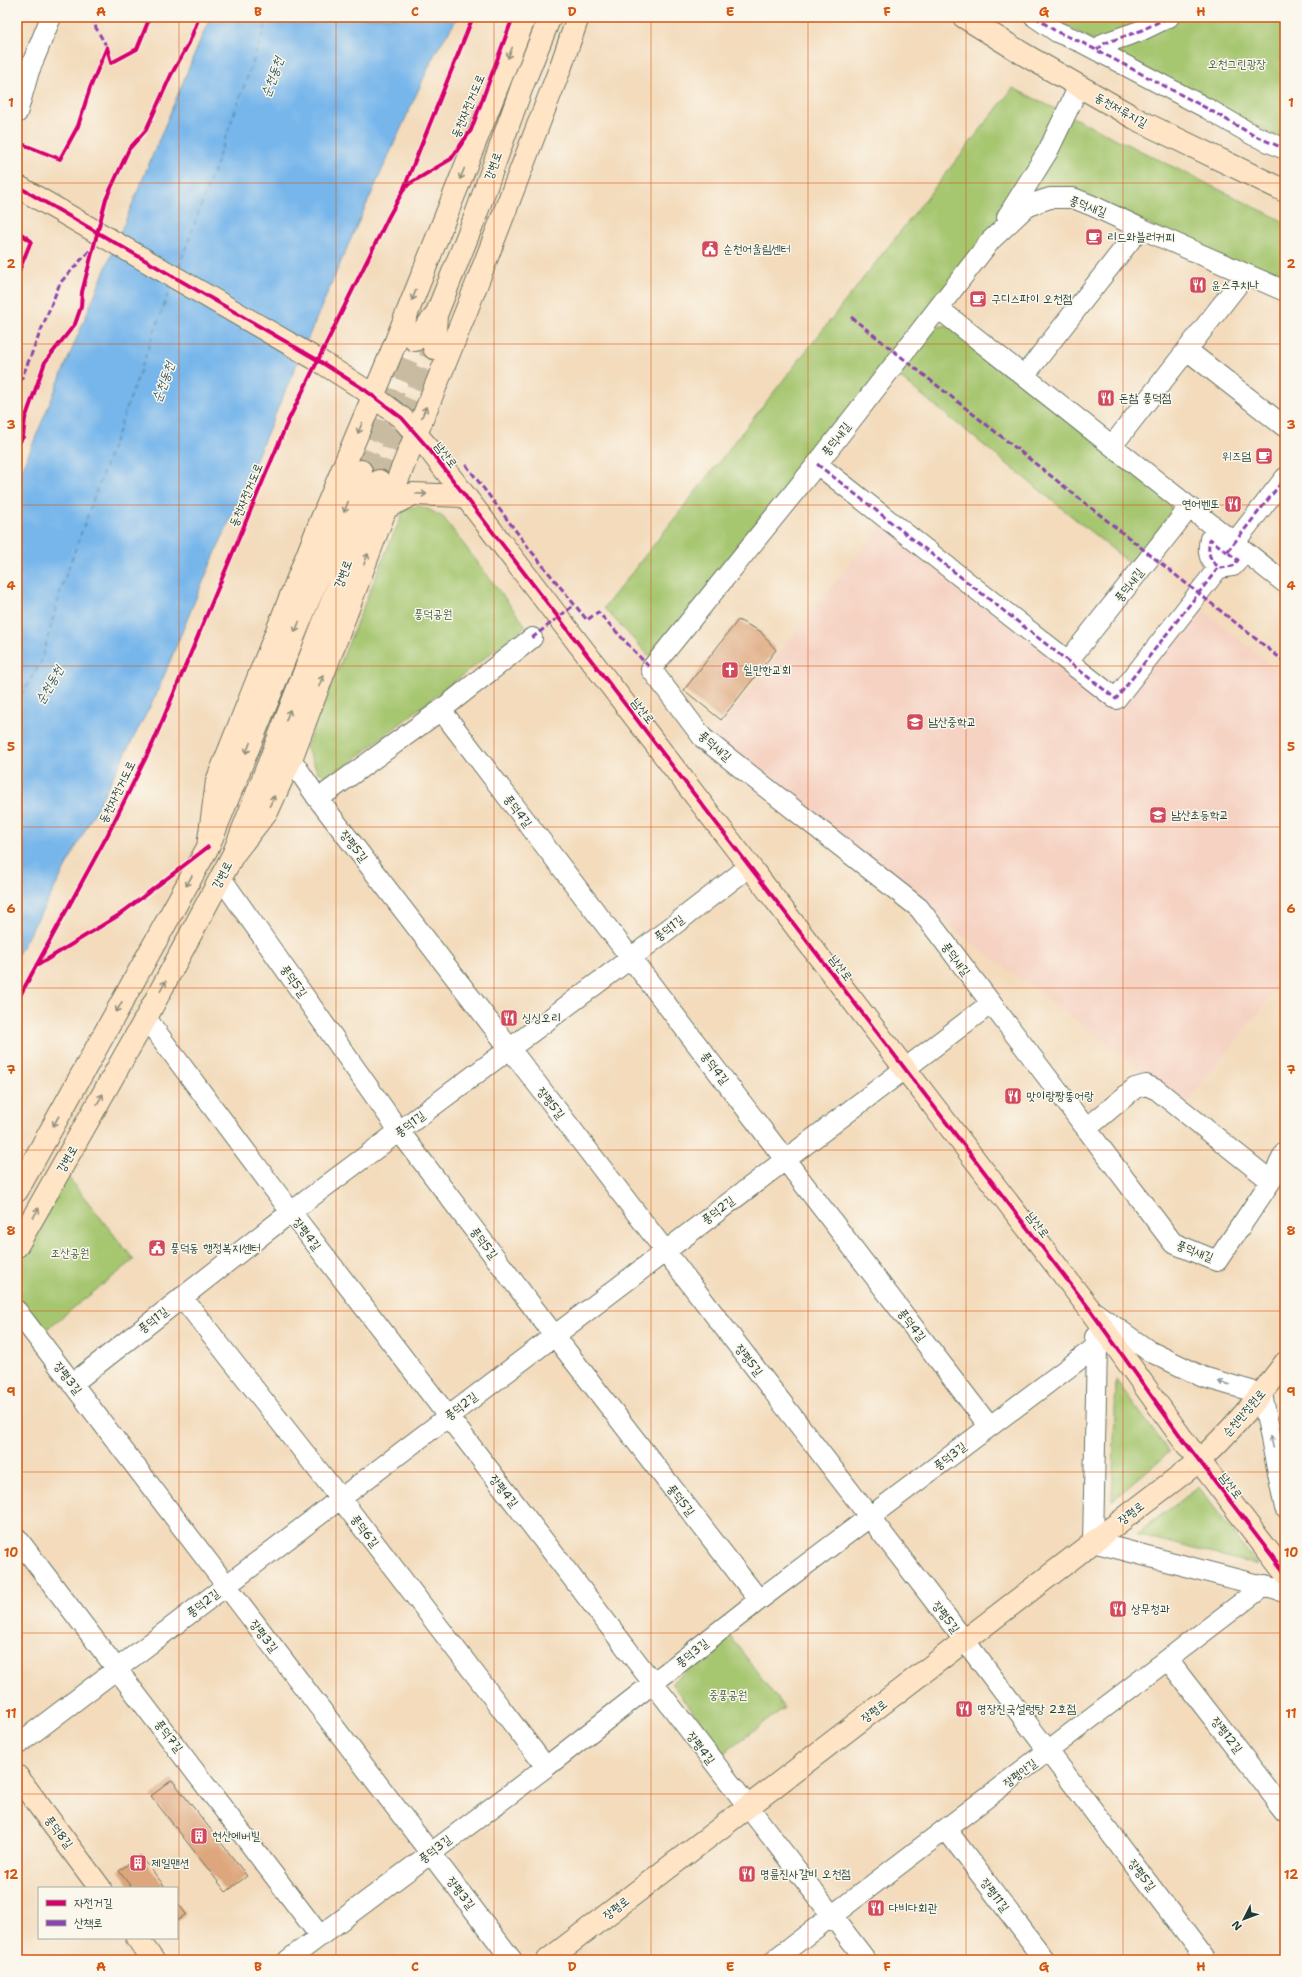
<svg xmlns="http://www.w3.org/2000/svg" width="1302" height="1977" viewBox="0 0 1302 1977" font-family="'Shantell Sans','Poor Story',sans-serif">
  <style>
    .built { fill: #f5d2c2 }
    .green { fill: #a6c66f; stroke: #628252 }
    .water { fill: #77b6eb; stroke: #4b7a90 }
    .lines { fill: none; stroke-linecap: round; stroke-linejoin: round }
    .ferry { stroke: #355b62; stroke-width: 1; stroke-dasharray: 5 4; stroke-linecap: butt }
    .building { fill: #dda67b }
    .secondary-tunnel { stroke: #c9bba1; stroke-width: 22; stroke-dasharray: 22 11; stroke-linecap: butt }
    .street-casing { stroke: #697464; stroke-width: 22 }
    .secondary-casing { stroke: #697464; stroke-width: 24 }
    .street { stroke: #fff; stroke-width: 20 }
    .secondary { stroke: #ffe4c6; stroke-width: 22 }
    .quiet { stroke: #8e44ad; stroke-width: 3; stroke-dasharray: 6 3; stroke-linecap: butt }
    .cycleway-casing { stroke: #fbf7ec; stroke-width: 6 }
    .cycleway { stroke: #d6006c; stroke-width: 4 }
    .oneway { stroke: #8f907d }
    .oneway2 { stroke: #8f9e9a }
    .grid { fill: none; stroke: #d45610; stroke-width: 1; stroke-opacity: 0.55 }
    .labels { text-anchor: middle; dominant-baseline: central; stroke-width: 3; stroke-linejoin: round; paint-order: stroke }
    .park-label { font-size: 12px; fill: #415f43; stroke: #fbf7ec }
    .street-label { font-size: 12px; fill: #1f3d34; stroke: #fbf7ec }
    .poi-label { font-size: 12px; fill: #1f3d34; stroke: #fbf7ec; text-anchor: start }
    .water-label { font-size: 13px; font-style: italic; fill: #355b62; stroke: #fbf7ec }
    .neatline { fill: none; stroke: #d45610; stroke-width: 1.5 }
    .grid-label { font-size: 13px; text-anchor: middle; font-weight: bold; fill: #d45610 }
  </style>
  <rect width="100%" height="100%" fill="#fbf7ec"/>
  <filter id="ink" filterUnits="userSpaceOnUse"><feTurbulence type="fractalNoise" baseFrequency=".025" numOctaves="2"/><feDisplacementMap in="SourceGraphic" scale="8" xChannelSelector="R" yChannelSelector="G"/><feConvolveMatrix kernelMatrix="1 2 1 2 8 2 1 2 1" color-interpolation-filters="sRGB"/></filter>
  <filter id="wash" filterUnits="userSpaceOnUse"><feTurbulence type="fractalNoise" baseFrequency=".012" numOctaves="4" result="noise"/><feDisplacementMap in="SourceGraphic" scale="16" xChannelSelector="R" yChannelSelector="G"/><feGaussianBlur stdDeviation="0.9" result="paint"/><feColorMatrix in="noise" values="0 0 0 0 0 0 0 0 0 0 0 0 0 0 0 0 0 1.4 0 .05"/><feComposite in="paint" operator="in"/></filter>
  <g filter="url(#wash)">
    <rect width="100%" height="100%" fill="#f3dbbc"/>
    <path class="built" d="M 884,522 L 1117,707 L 1199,607 L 1285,676 L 1285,979 L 1186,1103 L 946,923 L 713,736 Z"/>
    <path class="green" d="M 1049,17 L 1285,17 L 1285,141 Z
      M 1013,88 L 1285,222 L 1285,287 L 1088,196 L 1034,199 L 652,659 L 604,608 Z
      M 949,325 L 1170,501 L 1171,510 L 1169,518 L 1132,565 L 897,375 L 928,335 L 937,327 Z
      M 418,506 L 428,509 L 443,517 L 526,626 L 330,778 L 317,771 L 306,747 L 390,542 L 405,509 Z
      M 64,1172 L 134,1260 L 43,1332 L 17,1299 L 17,1255 Z
      M 1116,1380 L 1169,1452 L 1112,1501 Z
      M 1199,1487 L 1257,1565 L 1136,1534 Z
      M 731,1637 L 784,1708 L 724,1753 L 671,1683 Z"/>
    <path class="water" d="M 210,17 L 458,17 L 435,53 L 345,252 L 193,605 L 156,695 L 51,895 L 17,956 L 17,482 Z"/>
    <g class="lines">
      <path class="ferry" d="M 179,267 L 269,17
        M 17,703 L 41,662 L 63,583 L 171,286"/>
    </g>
    <g id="blocks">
      <path class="building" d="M 738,620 L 760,631 L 776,650 L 721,720 L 684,690 Z
        M 172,1780 L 247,1876 L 226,1892 L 151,1796 Z
        M 140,1855 L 166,1888 L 132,1888 L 119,1871 Z
        M 177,1902 L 186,1914 L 177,1921 Z"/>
    </g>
  </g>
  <g filter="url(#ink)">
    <use href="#blocks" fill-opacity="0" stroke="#697464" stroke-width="1"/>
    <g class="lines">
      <path class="secondary-tunnel" d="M 361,471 L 415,340
        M 379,481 L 434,348"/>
      <defs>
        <path id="street" d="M 1035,17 L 1057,32 L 1081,42 L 1208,109 L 1253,135 L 1285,149
          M 1097,50 L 1105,43 L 1140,31 L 1169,17
          M 17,113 L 29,71 L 51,17
          M 1007,217 L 1048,151 L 1079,86
          M 1285,291 L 1140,228 L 1093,206 L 1073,198 L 1050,198 L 1035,203 L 1024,209 L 991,240 L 817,464 L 651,669 L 703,738 L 919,908 L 1173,1243 L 1217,1261 L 1271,1181 L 1285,1152
          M 938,308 L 1285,583
          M 1187,350 L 1285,427
          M 1024,376 L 1140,228
          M 1112,446 L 1246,274
          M 817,464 L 1116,699 L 1219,567
          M 1227,552 L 1210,539 C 1207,552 1209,562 1221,568 L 1233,566 L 1238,560 L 1227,552 L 1285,478
          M 1068,661 L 1189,508
          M 441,710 L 989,1426
          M 291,759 L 318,799 L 965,1641 L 1206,1960
          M 318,799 L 441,710 L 532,638
          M 221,878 L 400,1132 L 554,1335 L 759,1600
          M 146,1018 L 291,1212 L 866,1960
          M 1086,1129 L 1135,1088 L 1146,1085 L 1157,1090 L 1271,1181
          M 182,1297 L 340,1498 L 546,1767
          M 17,1311 L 512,1960
          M 1094,1312 L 1149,1351 L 1203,1377 L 1262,1394 L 1285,1508
          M 1095,1337 L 1097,1346 L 1093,1542 L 1285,1592
          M 72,1384 L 291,1212 L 631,958 L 750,866
          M 17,1538 L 320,1936
          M 1168,1660 L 1285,1811
          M 17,1745 L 990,1004
          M 946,1829 L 1045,1960
          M 288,1960 L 546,1767 L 759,1600 L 1097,1346
          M 774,1960 L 1265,1585"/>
        <path id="secondary" d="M 964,17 L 1025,55 L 1140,121 L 1285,191
          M 17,186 L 321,362 L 365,390 L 402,418 L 429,449 L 1088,1307 L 1181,1437 L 1285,1573
          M 415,340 L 436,315 L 474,220 L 523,84 L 550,17
          M 434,348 L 436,315
          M 386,508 L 413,494 L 464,496
          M 208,847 L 217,781 L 320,523 L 390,356 L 525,17
          M 233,855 L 268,810 L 291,759 L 386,508 L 467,309 L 561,66 L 578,17
          M 17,1191 L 208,847 L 361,471
          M 17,1246 L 146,1018 L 233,855 L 379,481
          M 17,1776 L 100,1888
          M 137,1938 L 153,1960
          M 548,1960 L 1199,1461 C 1231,1431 1259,1398 1285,1363"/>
      </defs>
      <use href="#street" class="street-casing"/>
      <use href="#secondary" class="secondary-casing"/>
      <use href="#street" class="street"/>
      <use href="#secondary" class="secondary"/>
      <path class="quiet" d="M 93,17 L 96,28 L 107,47
        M 1035,17 L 1057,32 L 1081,42 L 1208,109 L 1253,135 L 1285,149
        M 1097,50 L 1105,43 L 1140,31 L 1169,17
        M 851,317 L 1285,662
        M 17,390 L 60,283 L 91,249
        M 817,464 L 1116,699 L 1219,567
        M 466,465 L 531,551 L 587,620 L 598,612 L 651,669
        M 1227,552 L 1210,539 C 1207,552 1209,562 1221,568 L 1233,566 L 1238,560 L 1227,552 L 1285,478
        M 532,638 L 574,605"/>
      <defs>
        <path id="cycleway" d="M 17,142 L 60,159 L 78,126 L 90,88 L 107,47 L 111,63 L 137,49 L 150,17
          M 17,186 L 321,362 L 365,390 L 402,418 L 429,449 L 1088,1307 L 1181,1437 L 1285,1573
          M 404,188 L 473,17
          M 17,231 L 31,241 L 17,276
          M 17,446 L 23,437 L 25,419 L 45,362 L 75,324 L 81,307 L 82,292 L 106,199 L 129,149 L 146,130 L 171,75 L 189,43 L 199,17
          M 38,965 L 119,915 L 208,847
          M 17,1001 L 107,836 L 153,743 L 288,421 L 389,216 L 404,189 L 409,184 L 451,159 L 471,130 L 513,17"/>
      </defs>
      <use href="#cycleway" class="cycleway-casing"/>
      <use href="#cycleway" class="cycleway"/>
    </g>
    <defs><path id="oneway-shaft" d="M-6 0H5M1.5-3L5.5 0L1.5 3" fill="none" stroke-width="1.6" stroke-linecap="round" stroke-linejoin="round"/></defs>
    <g class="oneway">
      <use href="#oneway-shaft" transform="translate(510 53) rotate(112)"/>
      <use href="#oneway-shaft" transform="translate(462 174) rotate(112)"/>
      <use href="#oneway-shaft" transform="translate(414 295) rotate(111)"/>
      <use href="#oneway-shaft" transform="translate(424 412) rotate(-67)"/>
      <use href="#oneway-shaft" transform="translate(360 428) rotate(113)"/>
      <use href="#oneway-shaft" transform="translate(421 494) rotate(2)"/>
      <use href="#oneway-shaft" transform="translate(346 507) rotate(112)"/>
      <use href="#oneway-shaft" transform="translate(366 559) rotate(-69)"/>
      <use href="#oneway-shaft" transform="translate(297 627) rotate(112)"/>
      <use href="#oneway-shaft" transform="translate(321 681) rotate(-69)"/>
      <use href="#oneway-shaft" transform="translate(288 715) rotate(-69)"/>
      <use href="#oneway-shaft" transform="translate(248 748) rotate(112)"/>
      <use href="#oneway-shaft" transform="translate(272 801) rotate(-65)"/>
      <use href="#oneway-shaft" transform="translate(189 881) rotate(119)"/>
      <use href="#oneway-shaft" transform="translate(163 986) rotate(-62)"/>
      <use href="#oneway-shaft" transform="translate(119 1007) rotate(119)"/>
      <use href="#oneway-shaft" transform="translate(100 1099) rotate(-61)"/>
      <use href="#oneway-shaft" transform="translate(56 1121) rotate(119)"/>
      <use href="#oneway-shaft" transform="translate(36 1213) rotate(-60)"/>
    </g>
    <g class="oneway2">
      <use href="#oneway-shaft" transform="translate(1224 1383) rotate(-164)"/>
      <use href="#oneway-shaft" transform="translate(1272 1442) rotate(-102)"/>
    </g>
  </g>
  <path class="grid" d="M 179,17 L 179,1960M 336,17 L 336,1960M 494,17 L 494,1960M 651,17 L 651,1960M 808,17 L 808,1960M 966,17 L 966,1960M 1123,17 L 1123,1960M 17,183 L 1285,183M 17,344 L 1285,344M 17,505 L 1285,505M 17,666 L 1285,666M 17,827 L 1285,827M 17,988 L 1285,988M 17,1150 L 1285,1150M 17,1311 L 1285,1311M 17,1472 L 1285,1472M 17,1633 L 1285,1633M 17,1794 L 1285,1794"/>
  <defs>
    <symbol id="cafe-square" viewBox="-11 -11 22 22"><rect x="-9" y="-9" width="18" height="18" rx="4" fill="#d1495b" stroke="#fbf7ec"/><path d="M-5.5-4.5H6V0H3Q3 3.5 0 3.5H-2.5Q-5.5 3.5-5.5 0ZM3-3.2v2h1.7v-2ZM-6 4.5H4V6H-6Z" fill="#fff"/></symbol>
    <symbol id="civic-square" viewBox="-11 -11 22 22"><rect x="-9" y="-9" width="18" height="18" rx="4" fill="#d1495b" stroke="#fbf7ec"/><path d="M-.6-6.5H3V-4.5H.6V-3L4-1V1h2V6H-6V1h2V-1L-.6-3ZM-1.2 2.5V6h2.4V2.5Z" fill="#fff"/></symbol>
    <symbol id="restaurant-square" viewBox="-11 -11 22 22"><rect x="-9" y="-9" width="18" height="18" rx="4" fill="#d1495b" stroke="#fbf7ec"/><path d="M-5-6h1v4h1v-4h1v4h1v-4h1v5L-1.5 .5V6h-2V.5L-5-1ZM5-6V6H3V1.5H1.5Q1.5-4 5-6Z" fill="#fff"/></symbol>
    <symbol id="church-square" viewBox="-11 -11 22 22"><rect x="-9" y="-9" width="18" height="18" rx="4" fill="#d1495b" stroke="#fbf7ec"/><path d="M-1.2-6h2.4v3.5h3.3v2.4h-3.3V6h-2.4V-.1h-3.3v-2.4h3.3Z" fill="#fff"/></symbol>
    <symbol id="school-square" viewBox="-11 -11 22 22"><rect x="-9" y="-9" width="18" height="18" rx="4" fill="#d1495b" stroke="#fbf7ec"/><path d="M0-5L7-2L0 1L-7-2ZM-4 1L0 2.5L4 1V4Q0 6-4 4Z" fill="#fff"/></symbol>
    <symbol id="building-square" viewBox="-11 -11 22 22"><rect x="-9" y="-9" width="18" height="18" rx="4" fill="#d1495b" stroke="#fbf7ec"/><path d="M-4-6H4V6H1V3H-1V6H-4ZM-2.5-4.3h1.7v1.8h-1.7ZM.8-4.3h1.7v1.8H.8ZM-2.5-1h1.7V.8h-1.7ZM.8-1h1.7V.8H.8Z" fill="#fff"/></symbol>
  </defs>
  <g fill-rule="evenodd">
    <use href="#cafe-square" x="1084" y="227" width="20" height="20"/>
    <use href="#civic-square" x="700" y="239" width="20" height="20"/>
    <use href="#restaurant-square" x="1188" y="275" width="20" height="20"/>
    <use href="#cafe-square" x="968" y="289" width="20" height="20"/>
    <use href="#restaurant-square" x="1096" y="388" width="20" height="20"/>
    <use href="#cafe-square" x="1254" y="446" width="20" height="20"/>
    <use href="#restaurant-square" x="1223" y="494" width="20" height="20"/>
    <use href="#church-square" x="720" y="660" width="20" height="20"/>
    <use href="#school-square" x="905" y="712" width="20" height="20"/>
    <use href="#school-square" x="1148" y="805" width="20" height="20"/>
    <use href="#restaurant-square" x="499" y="1008" width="20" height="20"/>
    <use href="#restaurant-square" x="1003" y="1086" width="20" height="20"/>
    <use href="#civic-square" x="147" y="1238" width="20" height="20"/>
    <use href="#restaurant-square" x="1108" y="1599" width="20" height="20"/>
    <use href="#restaurant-square" x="954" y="1699" width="20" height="20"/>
    <use href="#building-square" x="189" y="1826" width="20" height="20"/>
    <use href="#building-square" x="128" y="1853" width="20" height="20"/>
    <use href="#restaurant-square" x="737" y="1864" width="20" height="20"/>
    <use href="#restaurant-square" x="866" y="1898" width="20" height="20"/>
  </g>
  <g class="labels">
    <g class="park-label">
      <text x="1237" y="64">오천그린광장</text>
      <text x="433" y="614">풍덕공원</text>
      <text x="70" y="1253">조산공원</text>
      <text x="728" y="1695">중풍공원</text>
    </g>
    <g class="street-label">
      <text transform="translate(468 106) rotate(-67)">동천자전거도로</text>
      <text transform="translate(1121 110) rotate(29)">동천저류지길</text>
      <text transform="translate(493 166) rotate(-70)">강변로</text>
      <text transform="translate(1088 206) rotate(20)">풍덕새길</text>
      <text transform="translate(836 439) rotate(-52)">풍덕새길</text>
      <text transform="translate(446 455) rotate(53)">남산로</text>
      <text transform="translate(246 495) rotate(-67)">동천자전거도로</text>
      <text transform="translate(343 574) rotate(-69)">강변로</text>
      <text transform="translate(1129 585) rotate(-52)">풍덕새길</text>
      <text transform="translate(643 711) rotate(52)">남산로</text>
      <text transform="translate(715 746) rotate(41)">풍덕새길</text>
      <text transform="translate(117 792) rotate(-64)">동천자전거도로</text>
      <text transform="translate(518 811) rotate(53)">풍덕4길</text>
      <text transform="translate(354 846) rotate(52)">장평5길</text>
      <text transform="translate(222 875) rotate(-62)">강변로</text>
      <text transform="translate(669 928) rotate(-38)">풍덕1길</text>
      <text transform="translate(956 959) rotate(53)">풍덕새길</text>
      <text transform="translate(841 968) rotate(53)">남산로</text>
      <text transform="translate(294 981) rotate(55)">풍덕5길</text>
      <text transform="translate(715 1068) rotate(53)">풍덕4길</text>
      <text transform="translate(551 1103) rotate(52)">장평5길</text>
      <text transform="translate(410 1124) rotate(-37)">풍덕1길</text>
      <text transform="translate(67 1159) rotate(-60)">강변로</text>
      <text transform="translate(718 1210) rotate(-37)">풍덕2길</text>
      <text transform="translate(1038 1225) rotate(53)">남산로</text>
      <text transform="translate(307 1234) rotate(53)">장평4길</text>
      <text transform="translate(484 1243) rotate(53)">풍덕5길</text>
      <text transform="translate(1195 1251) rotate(21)">풍덕새길</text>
      <text transform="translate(153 1320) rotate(-38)">풍덕1길</text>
      <text transform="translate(912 1325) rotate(53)">풍덕4길</text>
      <text transform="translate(749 1360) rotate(52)">장평5길</text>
      <text transform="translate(68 1378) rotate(53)">장평3길</text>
      <text transform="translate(461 1406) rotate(-37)">풍덕2길</text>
      <text transform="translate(1244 1413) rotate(-49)">순천만정원로</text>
      <text transform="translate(950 1456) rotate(-37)">풍덕3길</text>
      <text transform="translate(1231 1486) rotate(53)">남산로</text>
      <text transform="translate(504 1491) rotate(52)">장평4길</text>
      <text transform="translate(681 1500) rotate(52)">풍덕5길</text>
      <text transform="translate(1131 1513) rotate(-37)">장평로</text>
      <text transform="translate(365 1531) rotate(53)">풍덕6길</text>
      <text transform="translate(203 1603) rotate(-37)">풍덕2길</text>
      <text transform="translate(946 1617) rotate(53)">장평5길</text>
      <text transform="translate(264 1636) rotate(53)">장평3길</text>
      <text transform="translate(692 1653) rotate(-38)">풍덕3길</text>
      <text transform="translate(874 1711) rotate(-37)">장평로</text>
      <text transform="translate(1227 1735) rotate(52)">장평12길</text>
      <text transform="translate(169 1736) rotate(53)">풍덕7길</text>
      <text transform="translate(701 1748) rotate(53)">장평4길</text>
      <text transform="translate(1020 1773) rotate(-37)">장평안길</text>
      <text transform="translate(59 1832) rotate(53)">풍덕8길</text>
      <text transform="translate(435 1849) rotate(-37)">풍덕3길</text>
      <text transform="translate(1142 1875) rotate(53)">장평5길</text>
      <text transform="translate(461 1893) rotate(53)">장평3길</text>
      <text transform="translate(995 1895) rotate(53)">장평11길</text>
      <text transform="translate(616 1908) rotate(-37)">장평로</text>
    </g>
    <g class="poi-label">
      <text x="1107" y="237">리드와블러커피</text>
      <text x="723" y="249">순천어울림센터</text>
      <text x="1211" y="285">윤스쿠치나</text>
      <text x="991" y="299">구디스파이 오천점</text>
      <text x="1119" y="398">돈참 풍덕점</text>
      <text x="1251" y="456" text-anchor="end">위즈덤</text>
      <text x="1220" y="504" text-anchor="end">연어벤또</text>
      <text x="743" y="670">쉴만한교회</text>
      <text x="928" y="722">남산중학교</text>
      <text x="1171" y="815">남산초등학교</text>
      <text x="522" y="1018">싱싱오리</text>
      <text x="1026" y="1096">맛이랑짱뚱어랑</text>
      <text x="170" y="1248">풍덕동 행정복지센터</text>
      <text x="1131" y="1609">상무청과</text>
      <text x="977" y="1709">명장진국설렁탕 2호점</text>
      <text x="212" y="1836">현산에버빌</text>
      <text x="151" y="1863">제일맨션</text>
      <text x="760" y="1874">명륜진사갈비 오천점</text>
      <text x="889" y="1908">다비다회관</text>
    </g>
    <g class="water-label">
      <text transform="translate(272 77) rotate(-70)">순천동천</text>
      <text transform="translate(163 382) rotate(-70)">순천동천</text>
      <text transform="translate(49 685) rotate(-60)">순천동천</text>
    </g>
  </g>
  <rect width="1302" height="1977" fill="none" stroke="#fbf7ec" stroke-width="44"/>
  <rect x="38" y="1887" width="140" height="52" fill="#fbf7ec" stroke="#a3ada2"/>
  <rect x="46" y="1900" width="20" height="6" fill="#d6006c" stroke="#a3ada2"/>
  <text x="74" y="1907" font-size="12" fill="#1f3d34">자전거길</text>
  <rect x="46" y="1920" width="20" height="6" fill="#8e44ad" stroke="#a3ada2"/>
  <text x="74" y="1927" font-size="12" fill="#1f3d34">산책로</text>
  <g transform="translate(1244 1919) rotate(228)" stroke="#fbf7ec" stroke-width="3" paint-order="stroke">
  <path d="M0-3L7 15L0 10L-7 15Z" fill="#1f3d34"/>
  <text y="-6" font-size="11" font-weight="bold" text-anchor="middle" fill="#1f3d34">N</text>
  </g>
  <rect x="22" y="22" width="1258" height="1933" class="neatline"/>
  <g class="grid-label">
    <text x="101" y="16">A</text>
    <text x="258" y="16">B</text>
    <text x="415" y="16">C</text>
    <text x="572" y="16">D</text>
    <text x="730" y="16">E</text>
    <text x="887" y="16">F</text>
    <text x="1044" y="16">G</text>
    <text x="1201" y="16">H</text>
    <text x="11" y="107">1</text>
    <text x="1291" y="107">1</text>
    <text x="11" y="268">2</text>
    <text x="1291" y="268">2</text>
    <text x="11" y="429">3</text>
    <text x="1291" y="429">3</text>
    <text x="11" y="590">4</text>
    <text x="1291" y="590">4</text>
    <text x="11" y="751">5</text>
    <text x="1291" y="751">5</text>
    <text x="11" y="913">6</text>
    <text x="1291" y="913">6</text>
    <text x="11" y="1074">7</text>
    <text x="1291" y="1074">7</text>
    <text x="11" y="1235">8</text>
    <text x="1291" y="1235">8</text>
    <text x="11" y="1396">9</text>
    <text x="1291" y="1396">9</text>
    <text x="11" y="1557">10</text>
    <text x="1291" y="1557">10</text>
    <text x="11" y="1718">11</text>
    <text x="1291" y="1718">11</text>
    <text x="11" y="1879">12</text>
    <text x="1291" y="1879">12</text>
    <text x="101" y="1971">A</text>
    <text x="258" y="1971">B</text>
    <text x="415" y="1971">C</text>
    <text x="572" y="1971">D</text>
    <text x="730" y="1971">E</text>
    <text x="887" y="1971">F</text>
    <text x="1044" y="1971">G</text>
    <text x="1201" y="1971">H</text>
  </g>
</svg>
